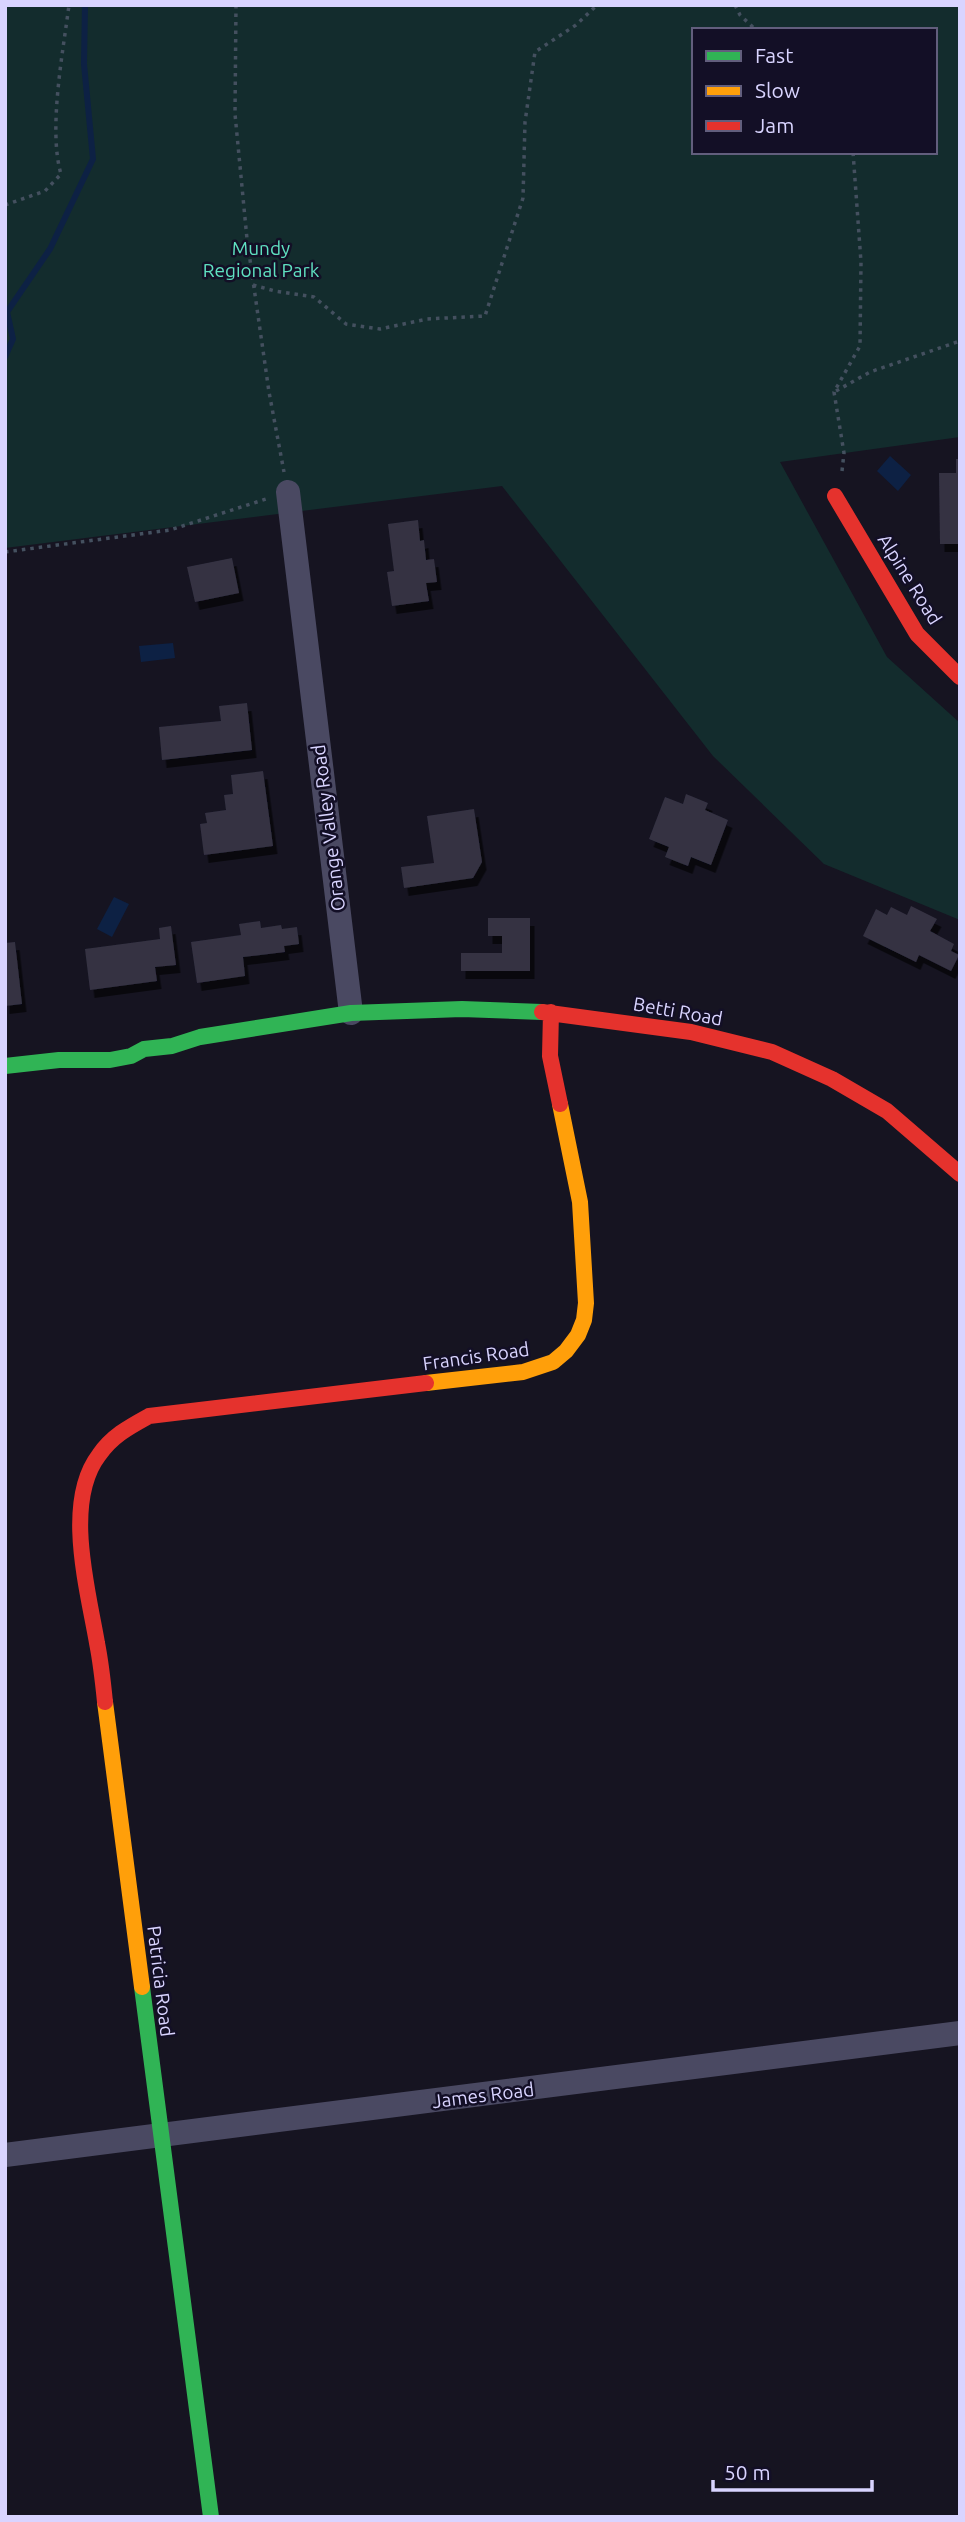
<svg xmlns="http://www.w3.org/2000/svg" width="965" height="2522" viewBox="0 0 965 2522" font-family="Ubuntu,sans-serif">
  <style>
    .green { fill: #132c2d; fill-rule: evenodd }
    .water { fill: #0d2144 }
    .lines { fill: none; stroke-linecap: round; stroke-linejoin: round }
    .stream { stroke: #0d2144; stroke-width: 6 }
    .building { fill: #343243; filter: url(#shadow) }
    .path { stroke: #44505f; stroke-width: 3.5; stroke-dasharray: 3.5 5; stroke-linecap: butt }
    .street { stroke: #4a4962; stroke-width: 24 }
    .fast { stroke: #30b455; stroke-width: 16 }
    .slow { stroke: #ff9f0a; stroke-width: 16 }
    .jam { stroke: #e5322d; stroke-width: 16 }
    .labels { text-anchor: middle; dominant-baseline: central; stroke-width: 5; stroke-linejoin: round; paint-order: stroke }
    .park-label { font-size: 19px; fill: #5fe0c0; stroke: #130f26 }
    .street-label { font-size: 19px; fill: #d9d4ff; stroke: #130f26 }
  </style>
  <defs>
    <filter id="shadow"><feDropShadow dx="4.5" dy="8" stdDeviation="0" flood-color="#0009"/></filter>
  </defs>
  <rect width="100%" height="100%" fill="#161421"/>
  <path class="green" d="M 5,5 L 960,5 L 960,437 L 780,462 L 887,657 L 960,723 L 960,920 L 824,864 L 713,756 L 502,486 L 5,548 ZM 694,30 L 935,30 L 935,152 L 694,152 Z"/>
  <path class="water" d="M 890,456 L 911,475 L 898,491 L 877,471 Z
    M 173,643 L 175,658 L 141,662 L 139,646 Z
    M 114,897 L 129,904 L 112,937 L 97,929 Z"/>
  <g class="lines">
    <path class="stream" d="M 5,357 L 13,339 L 7,312 L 50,249 L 93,159 L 84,64 L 85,5"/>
  </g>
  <path class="building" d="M 956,459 L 960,459 L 960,544 L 940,544 L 939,473 L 956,473 Z
    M 418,520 L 420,541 L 424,540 L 426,560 L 434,559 L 437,582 L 426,583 L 429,601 L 392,606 L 387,572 L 394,571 L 388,524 Z
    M 232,558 L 239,593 L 195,602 L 187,567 Z
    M 247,703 L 252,750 L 162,760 L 159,727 L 221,721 L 219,706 Z
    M 263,771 L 273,846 L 204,855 L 200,824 L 207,823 L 205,813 L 226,810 L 224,795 L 233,794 L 231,775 Z
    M 686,794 L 708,803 L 705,810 L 728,820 L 711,865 L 691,857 L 688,866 L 665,857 L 669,847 L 649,839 L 665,797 L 683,804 Z
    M 474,809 L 482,862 L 473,878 L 404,888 L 401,867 L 434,863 L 427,816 Z
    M 911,906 L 937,919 L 930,931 L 954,944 L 951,951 L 959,955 L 951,971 L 919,955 L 916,962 L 863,936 L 876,909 L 887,915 L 891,907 L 907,915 Z
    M 488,918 L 530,918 L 530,971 L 461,971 L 461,953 L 502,953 L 502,936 L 488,936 Z
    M 260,921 L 261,928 L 281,925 L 282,929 L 297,927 L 299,944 L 284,946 L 285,952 L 243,957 L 245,976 L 197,983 L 191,942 L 241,935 L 239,924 Z
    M 171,926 L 176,965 L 155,967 L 157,981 L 90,990 L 85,949 L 160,939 L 159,928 Z
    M 15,942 L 22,1004 L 5,1006 L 5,943 Z"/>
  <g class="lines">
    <path class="path" d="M 236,5 L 235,114 L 247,239 L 269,392 L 284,472
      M 291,5 L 292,5
      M 388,5 L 430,5
      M 735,5 L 740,15 L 756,30
      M 5,205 L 45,191 L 61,174 C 48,130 63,52 69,5
      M 253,285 L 275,291 L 314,297 L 346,324 L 380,329 L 427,319 L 485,316 L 523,198 L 525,122 L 535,52 L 576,25 L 597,5
      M 836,391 L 870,372 L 960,341
      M 842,471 L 844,453 L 834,392 L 860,346 L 861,262 L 853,152
      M 5,552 L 170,530 L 266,499"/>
    <path class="street" d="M 288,492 L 351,1013
      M 5,2155 L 960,2033"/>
    <path class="fast" d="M 5,1066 L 59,1060 L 110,1060 L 131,1056 L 144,1049 L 172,1046 L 200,1037 L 351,1013 L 462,1009 L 542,1012
      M 142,1987 L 211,2517"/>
    <path class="slow" d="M 426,1383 L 523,1372 L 553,1362 L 566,1351 L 578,1335 L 584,1320 L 586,1303 L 580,1202 L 560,1104
      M 105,1702 L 142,1987"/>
    <path class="jam" d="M 835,496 L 917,634 L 960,677
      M 542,1012 L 691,1032 L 772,1052 L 832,1079 L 887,1111 L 960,1174
      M 551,1012 L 550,1056 L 560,1104
      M 105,1702 C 103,1682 101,1663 97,1643 C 88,1590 63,1502 99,1455 C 112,1436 129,1427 149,1416 L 426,1383"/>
  </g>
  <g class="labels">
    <g class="park-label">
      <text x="261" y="248">Mundy<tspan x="261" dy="22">Regional Park</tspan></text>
    </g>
    <g class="street-label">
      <text transform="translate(910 579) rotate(58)">Alpine Road</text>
      <text transform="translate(328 828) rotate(-97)">Orange Valley Road</text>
      <text transform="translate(678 1011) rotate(10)">Betti Road</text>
      <text transform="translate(476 1356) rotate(-8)">Francis Road</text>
      <text transform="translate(161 1981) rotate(83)">Patricia Road</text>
      <text transform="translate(483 2095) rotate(-7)">James Road</text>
    </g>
  </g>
  <rect width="965" height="2522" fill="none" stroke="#d9d4ff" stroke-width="14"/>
  <rect x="692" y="28" width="245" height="126" fill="#130f26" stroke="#625e7d" stroke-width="2"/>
  <rect x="706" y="51" width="35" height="10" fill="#30b455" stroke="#625e7d" stroke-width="2"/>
  <text x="755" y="63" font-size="21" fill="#d9d4ff">Fast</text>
  <rect x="706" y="86" width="35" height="10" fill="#ff9f0a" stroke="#625e7d" stroke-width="2"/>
  <text x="755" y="98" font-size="21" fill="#d9d4ff">Slow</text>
  <rect x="706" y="121" width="35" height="10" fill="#e5322d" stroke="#625e7d" stroke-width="2"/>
  <text x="755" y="133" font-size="21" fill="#d9d4ff">Jam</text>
  <path d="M713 2480v10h159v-10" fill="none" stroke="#d9d4ff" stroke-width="3.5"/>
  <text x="724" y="2480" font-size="21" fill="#d9d4ff" stroke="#130f26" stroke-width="5" paint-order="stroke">50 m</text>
</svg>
